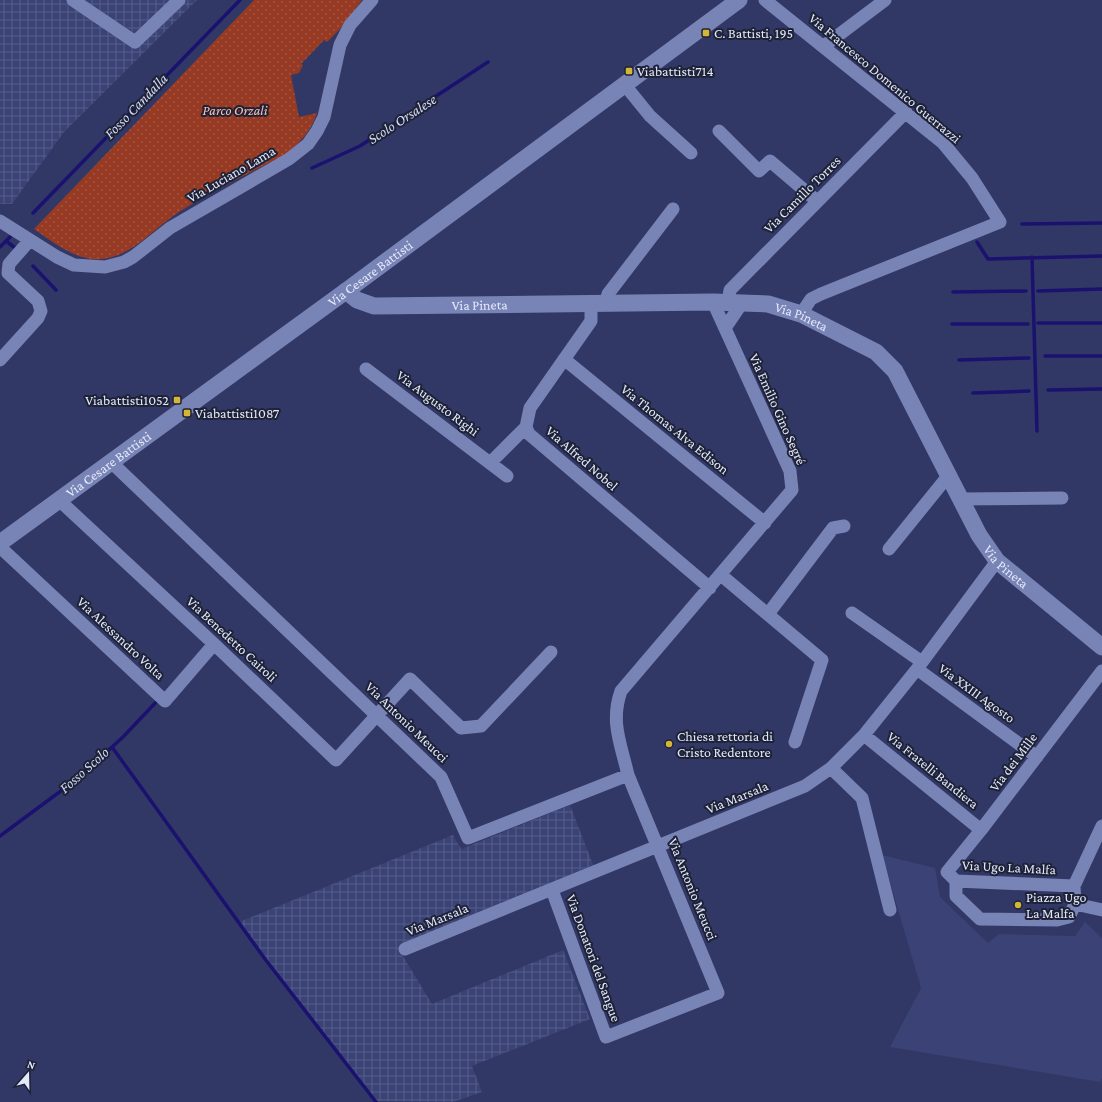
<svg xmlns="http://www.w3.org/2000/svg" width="1102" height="1102" viewBox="0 0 1102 1102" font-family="'Crimson Pro',serif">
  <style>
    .built { fill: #3a4276 }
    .industrial { fill: url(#industrial-grid) }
    .grass { fill: url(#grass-dots) }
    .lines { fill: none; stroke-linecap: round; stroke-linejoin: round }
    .stream { stroke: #1b126f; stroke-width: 3.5 }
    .minor { stroke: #7883b6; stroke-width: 13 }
    .tertiary { stroke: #7883b6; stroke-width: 17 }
    .poi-dot { fill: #d5b535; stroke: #1e2237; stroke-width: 1.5 }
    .labels { text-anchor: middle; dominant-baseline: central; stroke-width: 4; stroke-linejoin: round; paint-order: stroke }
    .poi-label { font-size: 14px; fill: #e4e9fa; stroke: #1e2237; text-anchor: start }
    .street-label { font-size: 14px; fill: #e4e9fa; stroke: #1e2237 }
    .park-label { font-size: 14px; font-style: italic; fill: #ffc4b5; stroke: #1e2237 }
    .water-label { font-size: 15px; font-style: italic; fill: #d5dbf5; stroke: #1e2237 }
  </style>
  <defs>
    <pattern id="industrial-grid" width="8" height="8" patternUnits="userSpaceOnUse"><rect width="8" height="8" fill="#3a4276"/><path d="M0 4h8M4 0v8" fill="none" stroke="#565d8a"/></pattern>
    <pattern id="grass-dots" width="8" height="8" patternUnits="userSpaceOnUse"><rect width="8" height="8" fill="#963a24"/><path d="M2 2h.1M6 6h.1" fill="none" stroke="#a55645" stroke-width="1.8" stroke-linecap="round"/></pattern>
  </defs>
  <rect width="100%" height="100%" fill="#313866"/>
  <path class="built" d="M 882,855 L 935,868 L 940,897 L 988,943 L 999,934 L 1075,936 L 1085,922 L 1102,938 L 1102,1078 L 1100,1082 L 890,1047 L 921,988 Z"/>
  <path class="industrial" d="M 0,0 L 197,0 L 64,132 L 12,204 L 0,204 Z
    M 570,805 L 594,867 L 398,948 L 432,1004 L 563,950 L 590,1019 L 472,1066 L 482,1092 L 453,1102 L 373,1101 L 239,922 L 453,835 L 461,849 Z"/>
  <path class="grass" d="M 254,0 L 362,0 L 339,30 L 327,42 L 324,40 L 301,64 L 303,65 L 299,73 L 291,75 L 299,117 L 317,113 C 311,131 301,142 286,154 C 250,173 213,190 179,212 C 154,228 133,256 102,259 C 77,262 53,242 34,229 Z"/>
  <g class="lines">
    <path class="stream" d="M 312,168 L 360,146 L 488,62
      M 33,213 L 240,0
      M 1022,224 L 1102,223
      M 6,241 L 14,247
      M 977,242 L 988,259 L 1102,256
      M 0,247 L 10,237
      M 1032,257 L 1037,431
      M 33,266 L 56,290
      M 1038,291 L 1102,289
      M 953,292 L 1026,291
      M 1038,323 L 1102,323
      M 952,324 L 1028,324
      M 1045,356 L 1102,356
      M 959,360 L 1029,358
      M 1048,390 L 1102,389
      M 973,393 L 1029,391
      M 112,747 L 265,959 L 376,1102
      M 0,836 L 77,779 L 123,737 L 159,699"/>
    <path class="minor" d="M 73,0 L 135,42 L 179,0
      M 765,0 L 943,143 L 972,178 L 1000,222 L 821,294 L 811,299 L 801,314
      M 824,46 L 885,0
      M 624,84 L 650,116 L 691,153
      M 719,131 L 759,171 L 770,161 L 817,201
      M 0,221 L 57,257 L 74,265 L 105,267 L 124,262 L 133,257 L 170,228 L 289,159 L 308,144 L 317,131 L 324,117 L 340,45 L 350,25 L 372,0
      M 728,303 L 730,290 L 906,112
      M 605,304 L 608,294 L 673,209
      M 591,305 L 591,321 L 530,408 L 526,427 L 529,434 L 710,588
      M 725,328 L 742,303
      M 564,359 L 765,523
      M 0,360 L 38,318 L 41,311 L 38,301 L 8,273 L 9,264 L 30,240
      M 366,369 L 507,476
      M 111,462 L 441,777 L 468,838 L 628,775 L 718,993 L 606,1037 L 552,890
      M 490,463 L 526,427
      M 960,499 L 1062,498
      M 60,501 L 214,644 L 336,760 L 410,679 L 461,728 L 481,726 L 551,652
      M 0,547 L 165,701 L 214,644
      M 889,549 L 948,476
      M 721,575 L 822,660 L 795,742
      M 852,613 L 922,662
      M 768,614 L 833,528 L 844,526
      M 917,669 L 1037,757
      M 864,735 L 981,830
      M 831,768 L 862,798 L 890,910
      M 628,775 C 621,744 610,722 621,691 L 792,490 L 790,471 L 713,302
      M 1102,826 L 1074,886 L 1075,904 L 1102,910
      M 956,881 L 956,896 L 980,919 L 1057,920 L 1069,917 L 1075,904
      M 1074,886 L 956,881 L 947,872 L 981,830 L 1102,671
      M 405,949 L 805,786 L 831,768 L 864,735 L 917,669 L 997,561"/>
    <g class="tertiary">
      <path id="s1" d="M 346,291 L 357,300 L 374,306 L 713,302 L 768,304 L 801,314 L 876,352 L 895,371 L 979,535 L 997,561 L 1102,647"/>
      <path id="s2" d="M 0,543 L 346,291 L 739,0"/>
    </g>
  </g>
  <g class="poi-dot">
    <rect x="702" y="29" width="8" height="8" rx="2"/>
    <rect x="625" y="67" width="8" height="8" rx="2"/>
    <rect x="173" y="396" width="8" height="8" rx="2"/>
    <rect x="183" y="409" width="8" height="8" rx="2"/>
    <circle cx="669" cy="744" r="4"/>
    <circle cx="1018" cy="905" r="4"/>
  </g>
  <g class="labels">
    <g class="poi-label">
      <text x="714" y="33">C. Battisti, 195</text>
      <text x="637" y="71">Viabattisti714</text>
      <text x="169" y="400" text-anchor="end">Viabattisti1052</text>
      <text x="195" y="413">Viabattisti1087</text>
      <text x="677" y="736">Chiesa rettoria di<tspan x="677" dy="16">Cristo Redentore</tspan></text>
      <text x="1026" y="897">Piazza Ugo<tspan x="1026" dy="16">La Malfa</tspan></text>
    </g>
    <g class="street-label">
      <text transform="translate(885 78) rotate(40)">Via Francesco Domenico Guerrazzi</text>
      <text transform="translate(231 174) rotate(-30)">Via Luciano Lama</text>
      <text transform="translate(802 194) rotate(-45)">Via Camillo Torres</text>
      <text stroke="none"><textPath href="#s2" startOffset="458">Via Cesare Battisti</textPath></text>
      <text stroke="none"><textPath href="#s1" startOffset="138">Via Pineta</textPath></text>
      <text stroke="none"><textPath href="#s1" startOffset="462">Via Pineta</textPath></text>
      <text transform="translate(438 403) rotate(37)">Via Augusto Righi</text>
      <text transform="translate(778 409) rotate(66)">Via Emilio Gino Segré</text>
      <text transform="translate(675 429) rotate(39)">Via Thomas Alva Edison</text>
      <text transform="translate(582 458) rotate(41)">Via Alfred Nobel</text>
      <text stroke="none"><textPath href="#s2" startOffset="134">Via Cesare Battisti</textPath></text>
      <text stroke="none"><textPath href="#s1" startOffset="798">Via Pineta</textPath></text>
      <text transform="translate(121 638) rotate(43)">Via Alessandro Volta</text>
      <text transform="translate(232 639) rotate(43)">Via Benedetto Cairoli</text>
      <text transform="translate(977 693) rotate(36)">Via XXIII Agosto</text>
      <text transform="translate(407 722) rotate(44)">Via Antonio Meucci</text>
      <text transform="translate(1013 762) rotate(-53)">Via dei Mille</text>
      <text transform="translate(933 770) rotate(39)">Via Fratelli Bandiera</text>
      <text transform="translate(737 797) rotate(-22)">Via Marsala</text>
      <text transform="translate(1009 867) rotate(3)">Via Ugo La Malfa</text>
      <text transform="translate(693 889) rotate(68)">Via Antonio Meucci</text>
      <text transform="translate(437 919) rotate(-22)">Via Marsala</text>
      <text transform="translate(594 958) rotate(70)">Via Donatori del Sangue</text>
    </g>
    <g class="park-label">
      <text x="235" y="110">Parco Orzali</text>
    </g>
    <g class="water-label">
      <text transform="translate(136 106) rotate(-46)">Fosso Candalla</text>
      <text transform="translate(402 119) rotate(-33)">Scolo Orsalese</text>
      <text transform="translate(84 770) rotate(-42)">Fosso Scolo</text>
    </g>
  </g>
  <g transform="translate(28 1074) rotate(20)" stroke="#1e2237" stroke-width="3" paint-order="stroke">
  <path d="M0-3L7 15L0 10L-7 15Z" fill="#e4e9fa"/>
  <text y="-6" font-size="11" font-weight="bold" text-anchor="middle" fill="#e4e9fa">N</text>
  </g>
</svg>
